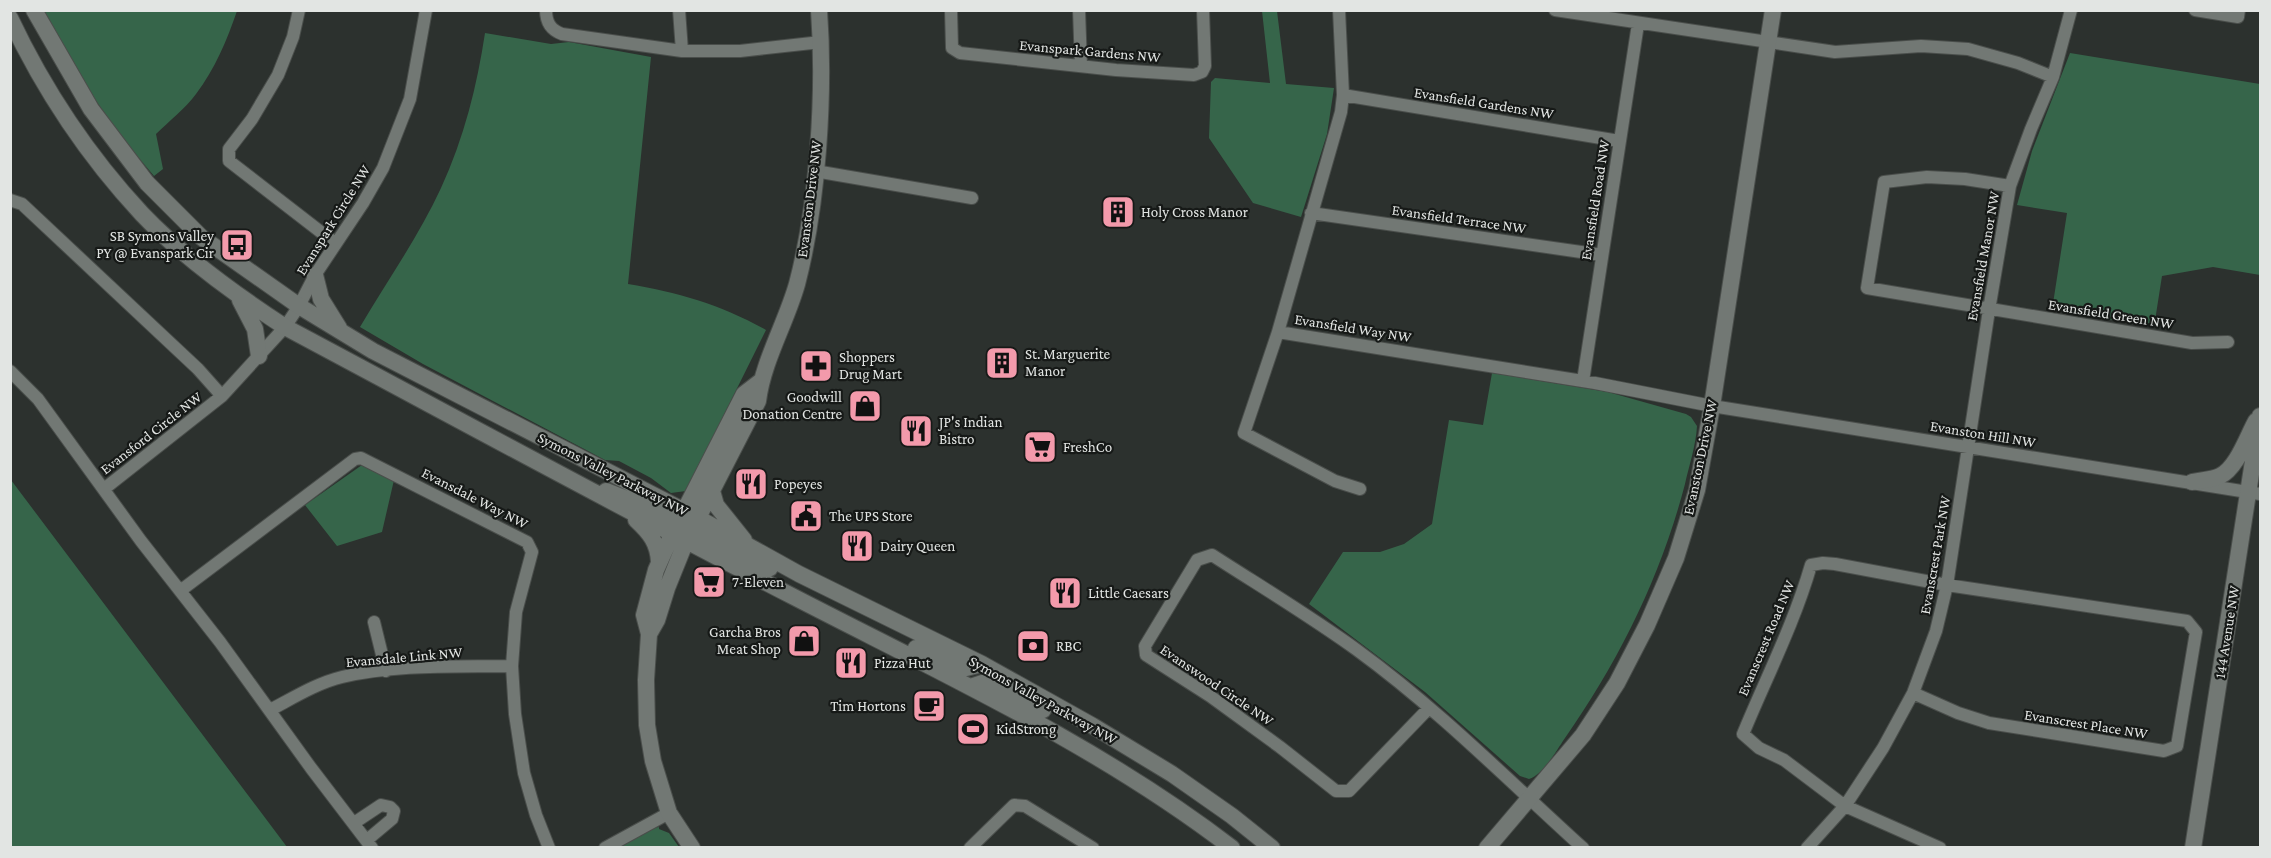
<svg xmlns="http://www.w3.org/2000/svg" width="2271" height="858" viewBox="0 0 2271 858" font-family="'Crimson Pro',serif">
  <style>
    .green { fill: #36654a }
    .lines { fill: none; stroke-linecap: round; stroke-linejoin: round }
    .street-casing { stroke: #4a4e4b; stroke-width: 14 }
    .secondary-casing { stroke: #4a4e4b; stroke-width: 18 }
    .street { stroke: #727874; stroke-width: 12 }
    .secondary { stroke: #727874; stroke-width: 16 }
    .labels { text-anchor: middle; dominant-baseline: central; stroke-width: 4.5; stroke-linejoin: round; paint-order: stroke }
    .street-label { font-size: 15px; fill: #e2e5e3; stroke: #161917 }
    .poi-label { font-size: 15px; fill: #e2e5e3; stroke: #161917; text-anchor: start }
  </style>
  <rect width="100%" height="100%" fill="#2c312e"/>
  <path class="green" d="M 44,11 L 237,11 C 227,40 215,69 196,94 C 185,109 169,121 156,134 L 163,169 L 154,176 C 110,125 73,71 44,11 Z
    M 1262,11 L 1277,11 L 1286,84 L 1334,88 L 1327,134 L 1301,217 L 1253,203 L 1209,138 L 1211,82 L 1215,78 L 1270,83 Z
    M 485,33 L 551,44 L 569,42 L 651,57 L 628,284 C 677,292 722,305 766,330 L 686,491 L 671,493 L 651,478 L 619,461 L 605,460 L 423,364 L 360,327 C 387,281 419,236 441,188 C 464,138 477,86 485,33 Z
    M 2070,53 L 2260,84 L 2260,275 L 2213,267 L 2162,276 L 2154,327 L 2052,310 L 2067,213 L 2017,205 L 2032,151 Z
    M 1492,373 L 1608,392 L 1686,414 L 1691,417 L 1697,426 C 1696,445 1689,466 1685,484 C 1661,576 1619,661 1565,738 C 1556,751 1544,774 1529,779 L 1520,776 L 1425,692 L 1309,604 L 1343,552 L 1380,552 L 1404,544 L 1432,524 L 1449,420 L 1483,425 Z
    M 362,465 L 394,480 L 382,532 L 337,546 L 305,505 Z
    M 10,480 L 11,480 L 287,847 L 11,847 Z
    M 659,827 L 659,829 L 669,833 L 679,847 L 618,848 L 653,828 Z"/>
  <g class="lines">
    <defs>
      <path id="street" d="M 299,10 L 293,37 L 278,75 L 252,119 L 229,149 L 229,161 L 335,243
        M 546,10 C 546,23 551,30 562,34 L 682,51 L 740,51 L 821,42
        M 679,10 L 682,51
        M 951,10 L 952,48 L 960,53 L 1116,70 L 1194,75 L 1202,72 L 1205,66 L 1203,10
        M 1079,10 L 1081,66
        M 1339,10 L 1343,95 L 1341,112 L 1278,332 L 1595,383 L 1712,406 L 2260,494
        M 1555,10 L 1835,52 L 1921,46 L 1968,49 L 2018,63 L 2053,77
        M 2195,10 L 2238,17 L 2239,10
        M 1343,95 L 1619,141
        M 815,171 L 972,198
        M 2010,186 L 1965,179 L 1927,177 L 1884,182 L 1867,288 L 2192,343 L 2228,342
        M 10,200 L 22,204 L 198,369 L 222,396
        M 1311,213 L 1602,255
        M 1278,332 L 1244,433 L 1335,481 L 1360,489
        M 10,371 L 38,399 L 141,541 L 220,642 L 311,768 L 372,848
        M 1583,381 L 1638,24
        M 104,489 L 222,396 L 285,327 L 299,306 L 315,275 L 363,203 L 383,168 L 410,99 L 426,10
        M 180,591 L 355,459 L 361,458 L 527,542 L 532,552 L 516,612 L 512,666 L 515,714 L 524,773 L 536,815 L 549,848
        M 374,622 L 386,671
        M 1913,693 L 1958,713 L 1989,723 L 2164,751 L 2177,746 L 2196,632 L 2187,621 L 1947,585 L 1835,564 L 1823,563 L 1811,565 C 1794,624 1766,678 1743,734 L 1759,748 L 1784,760 L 1845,806 L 1940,848
        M 1429,708 L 1349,791 L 1336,791 L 1280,747 L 1210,696 L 1146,655 L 1145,646 L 1197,560 L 1212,555 C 1260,586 1310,616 1357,650 C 1438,709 1509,781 1583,848
        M 270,710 C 293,698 317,683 342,677 C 396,664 456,667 512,666
        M 354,823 L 381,805 L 390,807 L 394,811 L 392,819 L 367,840
        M 605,848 L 669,813
        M 970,848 L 1014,805 L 1025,806 L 1093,848
        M 1807,848 L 1845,806 L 1883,748 L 1913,693 L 1936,631 L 1947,585 L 1989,310 L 2010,186 L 2031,129 L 2053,77 L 2071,10"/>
      <path id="secondary" d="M 34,10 L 91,109 L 147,183 L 201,237 L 299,306 L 373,351 L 698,518 L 799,574 L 982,664 L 1093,726 L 1172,774 L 1232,816 L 1272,848
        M 10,18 C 44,90 88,156 142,214 C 182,256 236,295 285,327 C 454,417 623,509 794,597 C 943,674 1098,745 1232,848
        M 315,275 L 321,299 L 339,328
        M 240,300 L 255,329 L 259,356
        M 2192,482 C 2201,480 2212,480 2220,476 C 2237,468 2247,437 2256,421
        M 606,491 L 683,521
        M 712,491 L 716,505 L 744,540
        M 636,520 C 650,533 658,543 659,562
        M 701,536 L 770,568
        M 649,634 L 657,620 L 667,588 L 686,541 L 758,401 C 763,361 786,323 797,284 C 818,204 825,93 819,10
        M 916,648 L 958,666 L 966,668 L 982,664
        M 970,687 L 985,682 L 1043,710
        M 692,848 L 669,813 L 653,761 L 647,725 L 646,680 L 649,634 L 644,615 L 656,570 L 669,541 L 744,394 L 761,381
        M 1487,848 L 1583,735 L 1617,683 L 1647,625 L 1676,558 L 1697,490 L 1712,406 L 1773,10
        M 2193,848 L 2260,416"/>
    </defs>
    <use href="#street" class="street-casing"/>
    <use href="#secondary" class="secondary-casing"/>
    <use href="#street" class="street"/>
    <use href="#secondary" class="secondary"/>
  </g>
  <defs>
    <symbol id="building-square" viewBox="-11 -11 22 22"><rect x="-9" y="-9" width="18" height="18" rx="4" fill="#f39aab" stroke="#161917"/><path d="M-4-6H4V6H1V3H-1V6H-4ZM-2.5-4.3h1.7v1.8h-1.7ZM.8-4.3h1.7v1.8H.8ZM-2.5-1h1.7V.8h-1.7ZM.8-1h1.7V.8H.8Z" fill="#111"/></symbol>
    <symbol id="bus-square" viewBox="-11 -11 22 22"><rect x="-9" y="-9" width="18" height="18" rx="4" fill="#f39aab" stroke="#161917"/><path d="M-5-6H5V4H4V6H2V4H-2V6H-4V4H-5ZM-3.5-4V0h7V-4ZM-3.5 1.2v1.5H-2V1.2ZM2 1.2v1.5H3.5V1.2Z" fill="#111"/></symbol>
    <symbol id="pharmacy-square" viewBox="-11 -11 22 22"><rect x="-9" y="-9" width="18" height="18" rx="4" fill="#f39aab" stroke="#161917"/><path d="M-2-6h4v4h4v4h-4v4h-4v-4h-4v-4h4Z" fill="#111"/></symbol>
    <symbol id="shop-square" viewBox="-11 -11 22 22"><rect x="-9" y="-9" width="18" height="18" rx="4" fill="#f39aab" stroke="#161917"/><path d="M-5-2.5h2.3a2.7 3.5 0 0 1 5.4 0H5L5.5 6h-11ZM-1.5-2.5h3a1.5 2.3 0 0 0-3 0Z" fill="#111"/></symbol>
    <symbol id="restaurant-square" viewBox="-11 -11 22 22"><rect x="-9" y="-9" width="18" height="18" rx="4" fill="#f39aab" stroke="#161917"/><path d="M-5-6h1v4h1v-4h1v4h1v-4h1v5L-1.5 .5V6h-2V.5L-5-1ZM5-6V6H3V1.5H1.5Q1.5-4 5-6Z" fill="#111"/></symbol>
    <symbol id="supermarket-square" viewBox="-11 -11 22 22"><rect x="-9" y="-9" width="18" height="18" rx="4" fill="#f39aab" stroke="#161917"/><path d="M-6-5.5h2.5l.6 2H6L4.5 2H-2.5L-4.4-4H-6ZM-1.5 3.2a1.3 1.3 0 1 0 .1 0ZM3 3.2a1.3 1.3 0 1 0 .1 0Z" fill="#111"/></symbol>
    <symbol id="civic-square" viewBox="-11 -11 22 22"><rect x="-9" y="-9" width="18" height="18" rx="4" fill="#f39aab" stroke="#161917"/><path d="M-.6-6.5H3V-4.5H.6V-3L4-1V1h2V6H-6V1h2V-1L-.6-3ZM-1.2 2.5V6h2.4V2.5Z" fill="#111"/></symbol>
    <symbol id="bank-square" viewBox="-11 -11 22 22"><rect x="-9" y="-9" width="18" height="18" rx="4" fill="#f39aab" stroke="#161917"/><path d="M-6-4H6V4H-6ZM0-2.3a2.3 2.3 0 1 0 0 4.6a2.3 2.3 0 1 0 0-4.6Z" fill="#111"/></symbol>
    <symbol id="cafe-square" viewBox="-11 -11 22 22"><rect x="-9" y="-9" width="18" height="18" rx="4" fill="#f39aab" stroke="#161917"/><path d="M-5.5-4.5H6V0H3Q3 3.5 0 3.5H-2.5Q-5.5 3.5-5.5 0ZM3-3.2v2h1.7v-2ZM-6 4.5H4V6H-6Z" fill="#111"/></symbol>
    <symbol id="stadium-square" viewBox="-11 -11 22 22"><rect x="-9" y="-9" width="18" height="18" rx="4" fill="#f39aab" stroke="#161917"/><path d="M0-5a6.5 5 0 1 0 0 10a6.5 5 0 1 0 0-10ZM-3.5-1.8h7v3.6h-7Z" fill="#111"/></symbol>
  </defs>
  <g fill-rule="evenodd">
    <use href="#building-square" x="1099" y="193" width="38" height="38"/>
    <use href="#bus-square" x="218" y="226" width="38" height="38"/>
    <use href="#building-square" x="983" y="344" width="38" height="38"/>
    <use href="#pharmacy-square" x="797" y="347" width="38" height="38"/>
    <use href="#shop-square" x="846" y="387" width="38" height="38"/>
    <use href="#restaurant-square" x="897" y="412" width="38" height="38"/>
    <use href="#supermarket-square" x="1021" y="428" width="38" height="38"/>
    <use href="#restaurant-square" x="732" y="465" width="38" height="38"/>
    <use href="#civic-square" x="787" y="497" width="38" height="38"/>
    <use href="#restaurant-square" x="838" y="527" width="38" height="38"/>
    <use href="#supermarket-square" x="690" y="563" width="38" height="38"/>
    <use href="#restaurant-square" x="1046" y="574" width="38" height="38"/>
    <use href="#shop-square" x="785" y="622" width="38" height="38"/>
    <use href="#bank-square" x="1014" y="627" width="38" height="38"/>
    <use href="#restaurant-square" x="832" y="644" width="38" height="38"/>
    <use href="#cafe-square" x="910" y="687" width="38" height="38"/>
    <use href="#stadium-square" x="954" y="710" width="38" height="38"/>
  </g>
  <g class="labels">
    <g class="street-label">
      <text transform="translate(1090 51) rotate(5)">Evanspark Gardens NW</text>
      <text transform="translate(1484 103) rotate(9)">Evansfield Gardens NW</text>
      <text transform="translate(809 199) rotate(-83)">Evanston Drive NW</text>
      <text transform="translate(1595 200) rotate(-81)">Evansfield Road NW</text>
      <text transform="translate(1459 219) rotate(8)">Evansfield Terrace NW</text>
      <text transform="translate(333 220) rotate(-58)">Evanspark Circle NW</text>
      <text transform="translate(1983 256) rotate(-80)">Evansfield Manor NW</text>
      <text transform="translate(2111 314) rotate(9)">Evansfield Green NW</text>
      <text transform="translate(1353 328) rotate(9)">Evansfield Way NW</text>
      <text transform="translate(151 433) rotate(-38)">Evansford Circle NW</text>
      <text transform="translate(1983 434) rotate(9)">Evanston Hill NW</text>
      <text transform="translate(1700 457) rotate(-78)">Evanston Drive NW</text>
      <text transform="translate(613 474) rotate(27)">Symons Valley Parkway NW</text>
      <text transform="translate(475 498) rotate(27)">Evansdale Way NW</text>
      <text transform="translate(1935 555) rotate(-80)">Evanscrest Park NW</text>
      <text transform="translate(2227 632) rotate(-81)">144 Avenue NW</text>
      <text transform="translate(1766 638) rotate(-67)">Evanscrest Road NW</text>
      <text transform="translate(404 657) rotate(-5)">Evansdale Link NW</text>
      <text transform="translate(1217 685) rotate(34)">Evanswood Circle NW</text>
      <text transform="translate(1043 700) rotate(29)">Symons Valley Parkway NW</text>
      <text transform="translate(2086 724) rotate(9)">Evanscrest Place NW</text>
    </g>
    <g class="poi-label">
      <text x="1141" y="212">Holy Cross Manor</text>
      <text x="214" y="236" text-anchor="end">SB Symons Valley<tspan x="214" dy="17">PY @ Evanspark Cir</tspan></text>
      <text x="1025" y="354">St. Marguerite<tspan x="1025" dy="17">Manor</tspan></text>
      <text x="839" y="357">Shoppers<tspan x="839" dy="17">Drug Mart</tspan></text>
      <text x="842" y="397" text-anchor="end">Goodwill<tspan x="842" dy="17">Donation Centre</tspan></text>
      <text x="939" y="422">JP's Indian<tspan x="939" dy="17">Bistro</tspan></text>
      <text x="1063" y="447">FreshCo</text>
      <text x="774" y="484">Popeyes</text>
      <text x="829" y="516">The UPS Store</text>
      <text x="880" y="546">Dairy Queen</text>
      <text x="732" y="582">7-Eleven</text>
      <text x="1088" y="593">Little Caesars</text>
      <text x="781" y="632" text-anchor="end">Garcha Bros<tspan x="781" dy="17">Meat Shop</tspan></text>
      <text x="1056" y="646">RBC</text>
      <text x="874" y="663">Pizza Hut</text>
      <text x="906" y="706" text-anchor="end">Tim Hortons</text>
      <text x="996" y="729">KidStrong</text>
    </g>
  </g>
  <rect width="2271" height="858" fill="none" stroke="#e2e5e3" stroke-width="24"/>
</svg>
